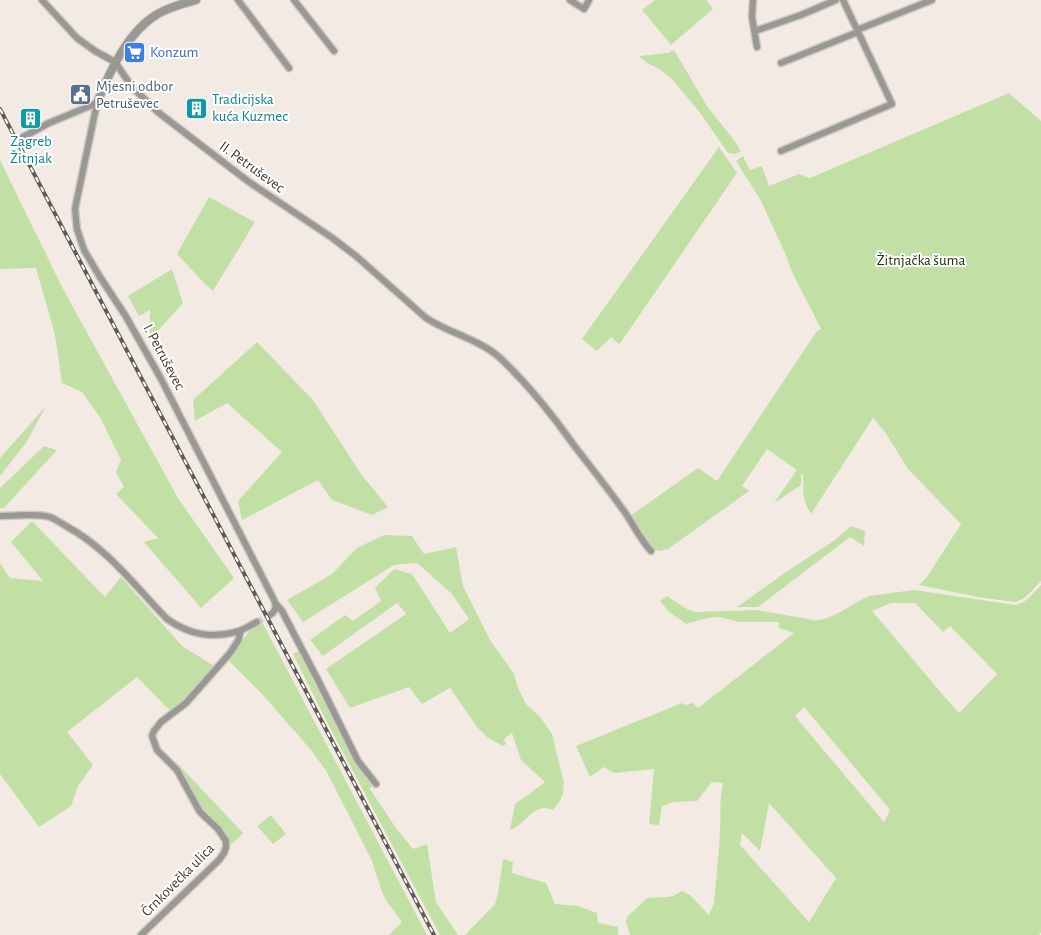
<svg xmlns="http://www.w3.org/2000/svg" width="1041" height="935" viewBox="0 0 1041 935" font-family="'Alegreya Sans',sans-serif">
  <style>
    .green { fill: #c2e0a6; fill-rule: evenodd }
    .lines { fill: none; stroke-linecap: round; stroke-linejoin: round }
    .minor-tunnel { stroke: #cfc8c1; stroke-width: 6; stroke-dasharray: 6 3; stroke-linecap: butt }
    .minor-casing { stroke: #cfc8c1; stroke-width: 9 }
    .tertiary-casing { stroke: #cfc8c1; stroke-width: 10 }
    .minor { stroke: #9a9894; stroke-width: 6 }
    .tertiary { stroke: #9a9894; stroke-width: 8 }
    .rail-casing { stroke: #5e5b57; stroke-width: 4 }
    .rail { stroke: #fff; stroke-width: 2; stroke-dasharray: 5.5; stroke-linecap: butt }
    .labels { text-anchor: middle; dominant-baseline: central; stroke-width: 4; stroke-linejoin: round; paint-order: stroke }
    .shop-label { font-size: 15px; fill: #366cbe; stroke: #fff; text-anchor: start }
    .service-label { font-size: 15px; fill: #4e5e75; stroke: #fff; text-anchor: start }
    .culture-label { font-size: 15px; fill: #0d838f; stroke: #fff; text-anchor: start }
    .street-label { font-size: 15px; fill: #3e3b38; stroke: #fff }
    .park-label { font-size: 15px; fill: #22320e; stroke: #fff }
  </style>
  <rect width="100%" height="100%" fill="#f3ebe3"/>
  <path class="green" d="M 655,0 L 706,0 L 713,9 L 671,45 L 642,10 Z
    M 674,50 L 707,106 L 737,144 L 741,152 L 734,154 L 728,153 L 698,110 L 670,77 L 659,69 L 647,63 L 639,56 L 668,53 Z
    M 1009,93 L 1041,121 L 1041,581 C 1033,589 1026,600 1014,602 L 978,597 L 919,585 L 927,577 L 961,524 L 908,469 L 885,432 L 873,418 L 811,514 C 801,497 804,493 803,475 L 801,473 L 801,485 L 774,503 L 797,470 L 767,449 L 742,486 L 749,491 L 668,549 L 660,551 L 653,550 L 630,516 L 698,468 L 717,481 L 817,331 L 821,329 L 792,272 L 785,253 L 760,199 L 736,161 L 743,156 L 750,170 L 762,166 L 769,186 L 799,174 L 810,178 Z
    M 719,147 L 737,173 L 621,342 L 619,344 L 611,337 L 597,351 L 582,339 Z
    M 0,160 L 62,287 L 178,498 L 234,578 L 201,608 L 144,542 L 158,538 L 116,494 L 124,487 L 116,472 L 121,460 L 101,419 L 82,392 L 62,383 L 55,335 L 36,268 L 0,269 Z
    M 209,197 L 255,222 L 213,291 L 206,285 L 177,254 Z
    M 172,269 L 183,303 L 153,336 L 150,334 L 150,310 L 139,316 L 128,296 Z
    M 257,342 L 313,400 L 361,474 L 388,507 L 372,515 L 332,500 L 318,480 L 242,520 L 238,501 L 282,452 L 227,403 L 195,421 L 193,400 Z
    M 46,406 L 26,443 L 0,476 L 0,458 Z
    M 44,446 L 57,450 L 4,508 L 0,508 L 0,488 Z
    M 32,521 L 105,597 L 121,577 L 182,646 L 216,667 L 172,713 L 137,677 L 67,732 L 93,765 L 78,786 L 71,806 L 39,827 L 0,774 L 0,563 L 10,578 L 43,581 L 11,542 Z
    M 851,526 L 865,531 L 864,546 L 850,537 L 758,607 L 737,607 L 786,572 L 835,540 Z
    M 384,535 L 412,536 L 424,554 L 456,547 L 463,586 L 490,640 L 514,674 L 518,688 L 526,704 L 541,718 L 552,734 L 564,783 L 563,793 L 560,801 L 553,810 C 550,809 547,808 544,808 C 530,809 522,827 510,830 L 515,804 L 528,795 L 545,782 L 521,760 L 512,733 L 504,739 L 506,744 L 503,746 L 487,737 L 477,727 L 450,688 L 422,704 L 409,687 L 350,708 L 326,669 L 406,614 L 397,603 L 323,656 L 310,640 L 345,615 L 353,621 L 381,601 L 375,588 L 394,569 L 412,574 L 450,633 L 469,619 L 452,594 L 417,563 L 394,565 L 303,622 L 287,600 L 332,574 L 357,548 Z
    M 1041,585 L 1041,932 L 1039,935 L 630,935 L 629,931 L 626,923 L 627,917 L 647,898 L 668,897 L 673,896 L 682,891 L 690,895 L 709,915 L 714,903 C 716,879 719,854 720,830 C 721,814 719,799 723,783 L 712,782 L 697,801 L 673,802 L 662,806 L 659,825 L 649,824 L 654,769 L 614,773 L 604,767 L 590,777 L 576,746 L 682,703 L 685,705 L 693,703 L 698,708 L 794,633 L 779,628 L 779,622 L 739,622 L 719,617 L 708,618 L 686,624 L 668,611 L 660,601 L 667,596 L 687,609 L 695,612 L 756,610 L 809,619 C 825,626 854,602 869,596 L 914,590 L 1015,605 C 1027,603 1033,593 1041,585 ZM 891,603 L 915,603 L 943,632 L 950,626 L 997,674 L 959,713 L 944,696 L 872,611 ZM 804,707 L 890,810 L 884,822 L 795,716 ZM 769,803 L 836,878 L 809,922 L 740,845 L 742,833 L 760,851 Z
    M 262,622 L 427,935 L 389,935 L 402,922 L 387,902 L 382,892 L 372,861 L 327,772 L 310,749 L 262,694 L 229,661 C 238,646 246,631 262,622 Z
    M 301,650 L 374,784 L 370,789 L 396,828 L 413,849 L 427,844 L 436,902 L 458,935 L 440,935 L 330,728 L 293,654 Z
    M 177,763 L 243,833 L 231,845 L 221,831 L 195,802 L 189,783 Z
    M 271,815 L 286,834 L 273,844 L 257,826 Z
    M 503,859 L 513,862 L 512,873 L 546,883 L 555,904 L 578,906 L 597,913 L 598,923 L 618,927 L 618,935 L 465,935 L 495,904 L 498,893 Z"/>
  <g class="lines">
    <path class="minor-tunnel" d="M 257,622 L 270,615"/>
    <defs>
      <path id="minor" d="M 42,0 L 77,38 L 95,51 L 115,62 L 132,87 L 159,113 L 249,182 L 331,237 L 356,256 L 426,318 C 449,333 478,339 499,357 C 527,383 551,413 573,444 C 589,465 606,486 621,507 C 632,521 639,538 651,551
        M 238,0 L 289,68
        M 294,0 L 334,51
        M 570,0 L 584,9 L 589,0
        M 753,0 L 752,17 L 757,47
        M 857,30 L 932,0
        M 755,31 L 801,15 L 836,0
        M 781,63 L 858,32
        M 97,103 L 75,209 L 77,229 L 84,250 L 100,277 L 125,315 L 160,377 L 274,600 C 277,607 276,611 270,615
        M 23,137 L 49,123 L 97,103
        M 781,151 L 892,104 L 843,0
        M 0,516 C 14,516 37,513 50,517 C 55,519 61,523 66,526 C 107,548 135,586 167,619 C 190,635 212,639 239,631 C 245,629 251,625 257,622
        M 276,604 L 282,611 L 319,682 L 358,761 L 376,784
        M 141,935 L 219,860 L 224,853 L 226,847 L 226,841 L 218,829 L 200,812 L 177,770 L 157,750 L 152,736 L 154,731 L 161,722 L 186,703 L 230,653 L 238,641 L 241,630"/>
      <path id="tertiary" d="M 97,103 C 109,73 127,33 156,15 C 168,7 183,4 196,0"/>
    </defs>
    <use href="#minor" class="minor-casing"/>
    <use href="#tertiary" class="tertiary-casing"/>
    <use href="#minor" class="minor"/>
    <use href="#tertiary" class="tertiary"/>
    <defs>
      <path id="rail" d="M 0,109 L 434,935"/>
    </defs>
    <use href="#rail" class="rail-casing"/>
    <use href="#rail" class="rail"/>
  </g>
  <defs>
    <symbol id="supermarket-square" viewBox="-11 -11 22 22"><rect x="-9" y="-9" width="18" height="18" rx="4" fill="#3f7fe0" stroke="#fff"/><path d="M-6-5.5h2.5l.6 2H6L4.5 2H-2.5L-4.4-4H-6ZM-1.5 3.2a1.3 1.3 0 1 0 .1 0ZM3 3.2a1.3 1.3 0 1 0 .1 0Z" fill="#fff"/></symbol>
    <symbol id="civic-square" viewBox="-11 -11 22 22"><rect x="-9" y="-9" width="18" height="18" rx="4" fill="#5c6f8a" stroke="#fff"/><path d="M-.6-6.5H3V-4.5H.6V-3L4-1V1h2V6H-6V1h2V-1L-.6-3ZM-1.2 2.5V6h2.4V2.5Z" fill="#fff"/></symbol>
    <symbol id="building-square" viewBox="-11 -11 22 22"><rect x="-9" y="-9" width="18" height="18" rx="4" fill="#0f9aa8" stroke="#fff"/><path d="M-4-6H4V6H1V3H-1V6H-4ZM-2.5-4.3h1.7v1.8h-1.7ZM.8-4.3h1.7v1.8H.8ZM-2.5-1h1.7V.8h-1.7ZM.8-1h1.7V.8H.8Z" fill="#fff"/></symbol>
  </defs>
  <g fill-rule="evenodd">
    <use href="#supermarket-square" x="122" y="40" width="25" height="25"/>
    <use href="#civic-square" x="68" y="82" width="25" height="25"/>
    <use href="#building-square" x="184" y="96" width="25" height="25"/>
    <use href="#building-square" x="18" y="106" width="25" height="25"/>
  </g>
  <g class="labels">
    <g class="shop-label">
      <text x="150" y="52">Konzum</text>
    </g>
    <g class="service-label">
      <text x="96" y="86">Mjesni odbor<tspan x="96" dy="17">Petruševec</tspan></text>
    </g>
    <g class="culture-label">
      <text x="212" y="99">Tradicijska<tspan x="212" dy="17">kuća Kuzmec</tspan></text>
      <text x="31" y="141" text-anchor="middle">Zagreb<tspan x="31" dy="17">Žitnjak</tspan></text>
    </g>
    <g class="street-label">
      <text transform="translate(252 167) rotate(36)">II. Petruševec</text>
      <text transform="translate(164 357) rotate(62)">I. Petruševec</text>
      <text transform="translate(178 880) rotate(-45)">Črnkovečka ulica</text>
    </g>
    <g class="park-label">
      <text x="921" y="260">Žitnjačka šuma</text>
    </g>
  </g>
</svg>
